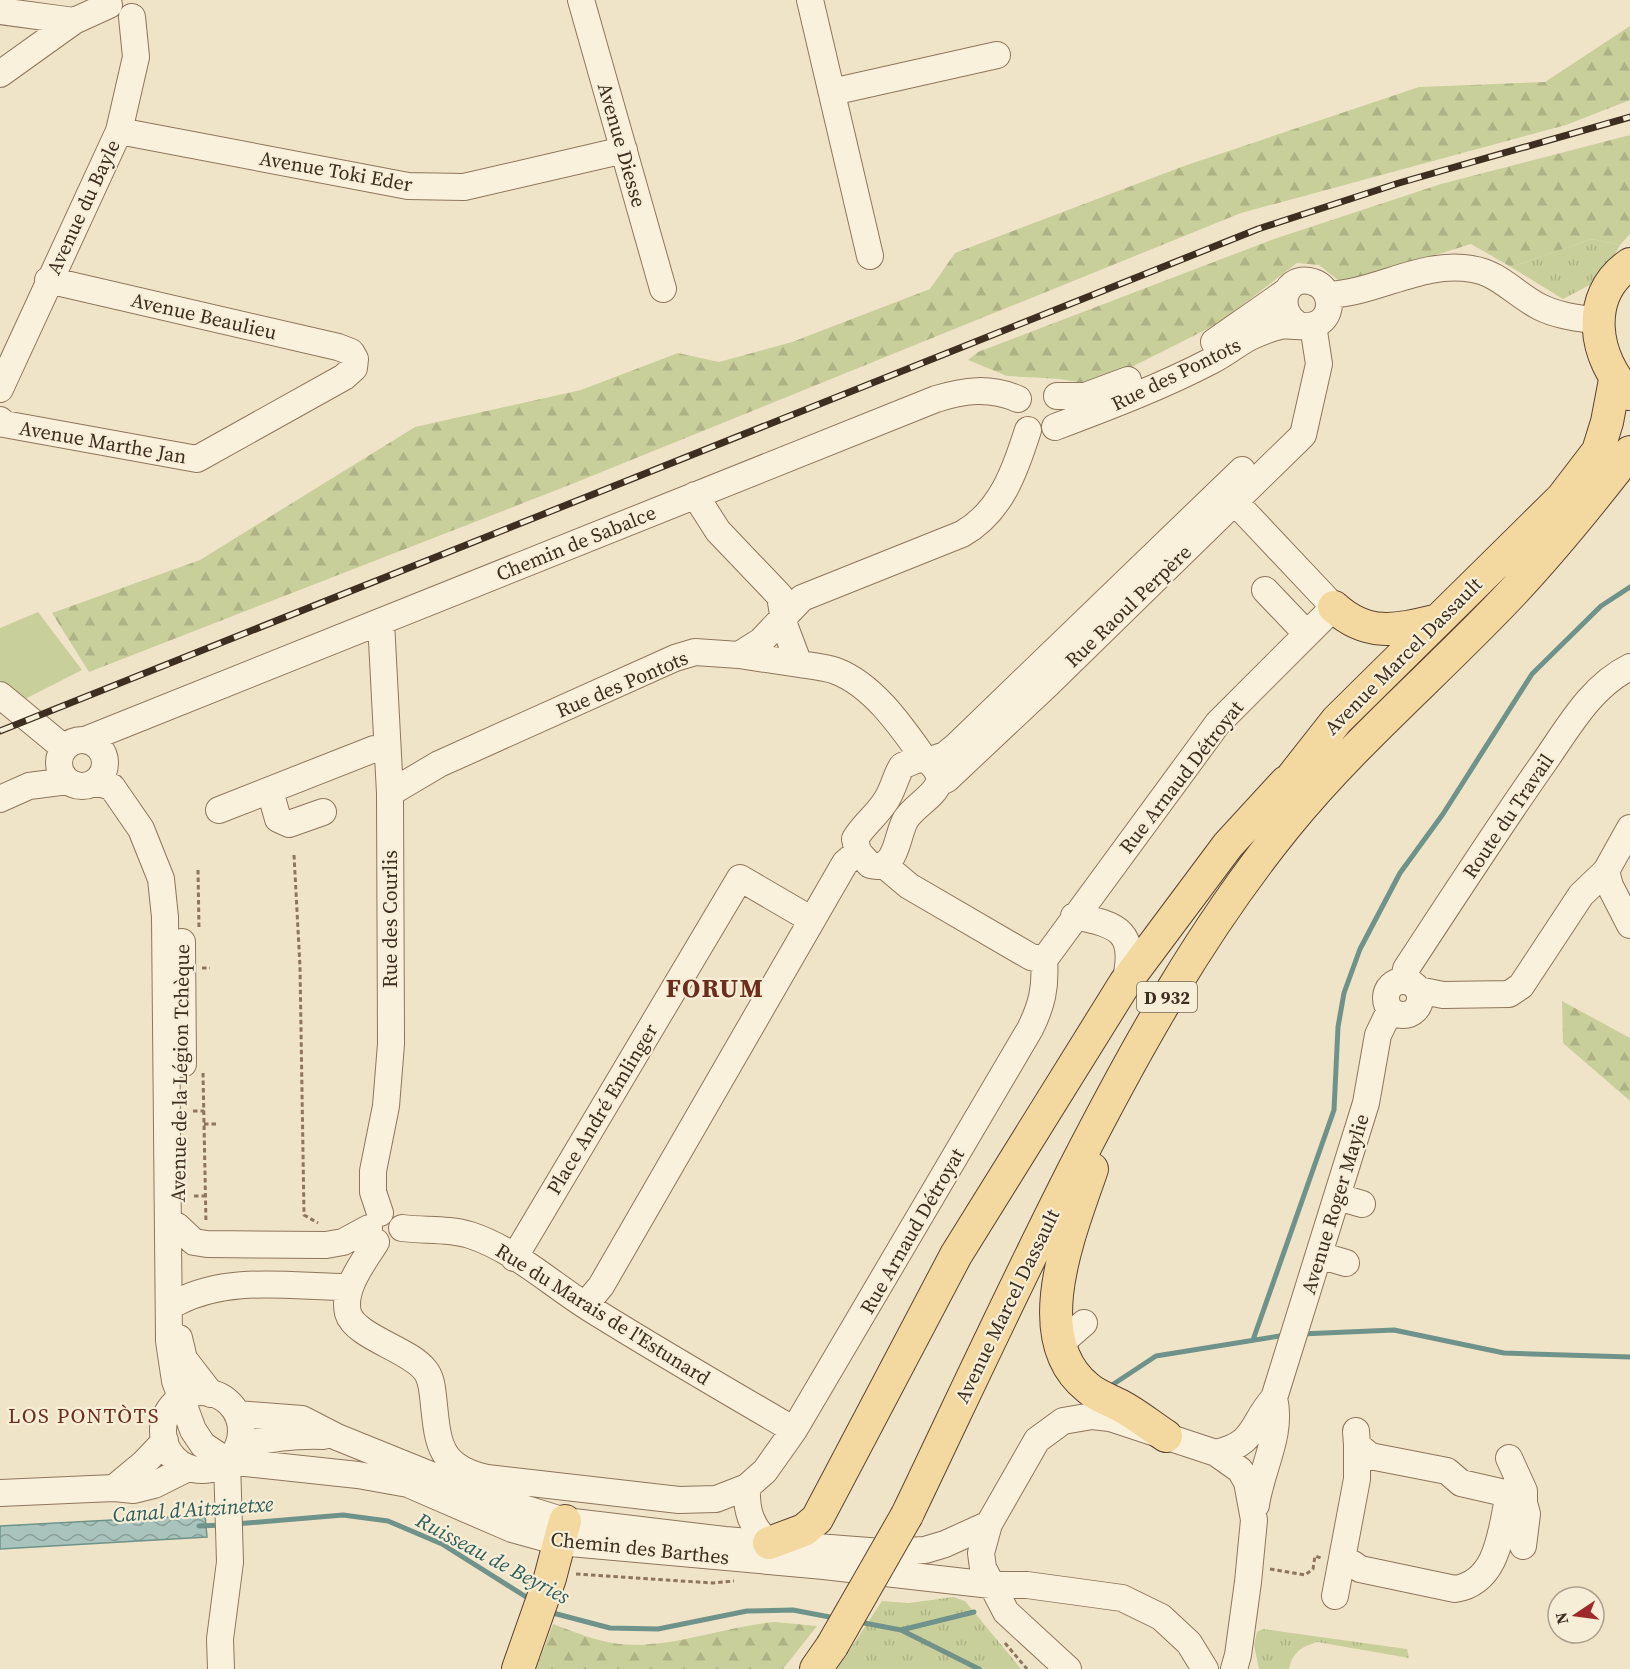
<svg xmlns="http://www.w3.org/2000/svg" width="1630" height="1669" viewBox="0 0 1630 1669" font-family="'Source Serif 4',serif">
  <style>
    .grass { fill: url(#grass-tufts) }
    .forest { fill: url(#forest-firs) }
    .green { fill: #c9cf9b }
    .water { fill: url(#water-waves); stroke: #6f938a; stroke-width: 1.5 }
    .lines { fill: none; stroke-linecap: round; stroke-linejoin: round }
    .stream { stroke: #6f938a; stroke-width: 5 }
    .minor-casing { stroke: #8d765c; stroke-width: 28 }
    .major-casing { stroke: #5b4430; stroke-width: 34 }
    .path { stroke: #8d765c; stroke-width: 3; stroke-dasharray: 4.5 3; stroke-linecap: butt }
    .minor { stroke: #faf1dc; stroke-width: 26 }
    .major { stroke: #f3d9a0; stroke-width: 32 }
    .rail-casing { stroke: #3d2e20; stroke-width: 7 }
    .rail { stroke: #f7eed8; stroke-width: 4.5; stroke-dasharray: 14; stroke-linecap: butt }
    .major-bridge-casing { stroke: #5b4430; stroke-width: 34; stroke-linecap: butt }
    .major-bridge { stroke: #f3d9a0; stroke-width: 32 }
    .labels { text-anchor: middle; dominant-baseline: central; stroke-width: 4.5; stroke-linejoin: round; paint-order: stroke }
    .shield { fill: #f7eed8; stroke: #756857; stroke-width: 1.5 }
    .shield-label { font-size: 18px; font-weight: bold; fill: #3d2e20 }
    .street-label { font-size: 20px; fill: #3d2e20; stroke: #f7eed8 }
    .neighbourhood-label { font-size: 21px; letter-spacing: 1.5px; fill: #6b2e1e; stroke: #f7eed8 }
    .water-label { font-size: 21px; font-style: italic; fill: #2f5d5a; stroke: #f7eed8 }
    .district-label { font-size: 26px; font-weight: bold; letter-spacing: 1.5px; fill: #6b2e1e; stroke: #f7eed8 }
  </style>
  <defs>
    <pattern id="grass-tufts" width="24" height="20" patternUnits="userSpaceOnUse" patternTransform="scale(1.5)"><rect width="24" height="20" fill="#c9cf9b"/><path d="M3 7l-1-3M5 7V3M7 7l1-3M15 17l-1-3M17 17v-4M19 17l1-3" fill="none" stroke="#aeb285"/></pattern>
    <pattern id="forest-firs" width="22" height="20" patternUnits="userSpaceOnUse" patternTransform="scale(1.5)"><rect width="22" height="20" fill="#c9cf9b"/><path d="M5 1l3.5 6h-7zM16 11l3.5 6h-7z" fill="#aeb285"/></pattern>
    <pattern id="water-waves" width="16" height="10" patternUnits="userSpaceOnUse" patternTransform="scale(1.5)"><rect width="16" height="10" fill="#a9c4bc"/><path d="M0 5q4-4 8 0t8 0" fill="none" stroke="#8ba098"/></pattern>
  </defs>
  <rect width="100%" height="100%" fill="#f0e4c8"/>
  <path class="grass" d="M 1592,239 L 1620,245 L 1601,279 L 1563,299 L 1511,267 Z
    M 953,1597 L 965,1601 L 1021,1669 L 837,1669 L 882,1601 L 909,1603 Z
    M 1263,1629 L 1407,1649 L 1409,1658 L 1317,1642 C 1301,1647 1293,1652 1289,1669 L 1259,1669 L 1254,1645 L 1257,1632 Z"/>
  <path class="forest" d="M 1630,26 L 1630,100 L 1566,125 L 1241,213 L 572,484 L 89,672 L 52,613 L 200,560 L 415,427 L 581,390 L 678,353 L 719,362 L 792,342 L 930,289 L 955,253 L 1184,166 L 1419,87 L 1545,82 Z
    M 1630,135 L 1630,234 L 1620,245 L 1592,239 L 1511,267 L 1471,244 L 1343,284 L 1319,265 L 1297,263 L 1219,323 L 1096,385 L 1060,379 L 1007,376 L 968,360 L 978,352 L 1274,239 L 1441,184 Z
    M 1562,1001 L 1630,1038 L 1630,1101 L 1563,1043 Z
    M 775,1622 L 817,1626 L 783,1669 L 536,1669 L 553,1624 C 574,1632 596,1641 619,1644 C 672,1649 724,1626 775,1622 Z"/>
  <path class="green" d="M 38,612 L 82,670 L 23,700 L 0,680 L 0,628 Z"/>
  <path class="water" d="M 205,1515 L 207,1537 L 0,1549 L 0,1526 Z"/>
  <g class="lines">
    <path class="stream" d="M 1301,1334 L 1394,1330 L 1504,1353 L 1630,1357
      M 1253,1340 L 1334,1110 L 1338,1027 L 1344,993 L 1360,949 L 1400,873 L 1443,814 L 1532,674 L 1601,606 L 1630,587
      M 1109,1387 L 1156,1356 L 1286,1335
      M 235,1524 L 343,1515 L 388,1521 L 442,1544 L 531,1600
      M 199,1526 L 223,1525
      M 549,1612 L 610,1628 L 658,1629 L 747,1611 L 793,1610 L 835,1618
      M 859,1622 L 901,1630 L 974,1612
      M 901,1630 L 979,1669"/>
    <defs>
      <path id="minor" d="M 581,0 L 663,289
        M 810,0 L 870,256
        M 0,11 L 74,21
        M 0,74 L 74,21 L 109,5
        M 832,92 L 997,55
        M 119,131 L 408,186 L 464,187 L 624,150
        M 1328,295 C 1377,293 1423,260 1472,269 C 1499,273 1516,295 1540,307 C 1558,316 1579,318 1598,321
        M 1214,342 L 1287,291
        M 0,389 L 119,131 L 136,57 L 132,17
        M 1057,396 L 1085,396 L 1128,380
        M 0,420 L 4,424 L 197,459 L 344,377 L 354,368 L 355,359 L 351,352 L 338,347 L 48,280
        M 1055,427 C 1108,407 1161,387 1211,361 C 1225,354 1237,344 1250,337 C 1259,333 1271,328 1280,326 C 1293,324 1309,330 1320,322 C 1335,311 1330,287 1313,282 C 1285,273 1274,309 1297,324
        M 695,495 L 718,531 L 780,596 L 785,627 L 799,664 C 811,666 825,667 836,671 C 873,685 901,726 923,757
        M 1265,590 L 1306,633
        M 739,655 L 799,664
        M 0,695 L 64,748
        M 85,740 L 936,399 C 965,390 990,387 1018,399
        M59 763a23 23 0 1 1 46 0a23 23 0 1 1-46 0Z
        M 923,757 C 962,785 920,798 906,819 C 896,835 898,872 870,865 L 858,852 L 855,839 C 863,825 876,816 885,802 C 893,791 895,777 902,766 Z
        M 928,761 L 945,755 L 956,746 L 1242,470
        M 95,782 L 112,787 L 141,829 L 161,879 L 165,917 L 169,1341 L 175,1381 L 193,1430 L 203,1445 L 227,1461 L 358,1475 L 408,1484 L 512,1529 L 559,1542 L 824,1566 L 991,1585 L 1027,1585 L 1122,1598 L 1161,1617 L 1189,1643 L 1205,1669
        M 939,783 L 947,779 L 1047,685 L 1303,435 L 1319,364 L 1313,325
        M 270,791 L 278,819 L 289,824 L 323,812
        M 390,793 L 439,764 L 675,658 L 695,652 L 739,655 L 761,641 L 802,598 L 962,534 C 1001,512 1015,471 1028,430
        M 0,799 L 29,786 L 68,781
        M 219,810 L 374,749
        M 884,865 L 909,886 L 1031,957 L 1044,960
        M 1606,871 L 1610,886 L 1630,925
        M 1074,916 C 1120,925 1137,932 1125,983
        M 182,942 L 183,1064
        M1386 998a17 17 0 1 1 34 0a17 17 0 1 1-34 0Z
        M 1404,981 L 1406,969 C 1450,902 1494,834 1540,768 C 1566,732 1589,687 1630,667
        M 1418,990 L 1443,995 L 1509,994 L 1521,986 L 1581,895 L 1606,871 L 1630,828
        M 1338,1197 L 1362,1204
        M 380,1213 L 373,1192 L 373,1171 L 386,1106 L 391,1044 L 390,793 L 381,622
        M 177,1226 L 194,1242 L 207,1244 L 326,1245 L 343,1242 L 369,1228
        M 402,1228 C 424,1231 448,1228 470,1235 C 516,1250 553,1286 594,1311 C 660,1352 727,1391 794,1430
        M 376,1242 C 364,1262 342,1288 348,1313 C 355,1337 409,1349 425,1370 C 431,1377 432,1387 433,1396 C 438,1440 436,1467 487,1478 L 679,1500 L 716,1499 L 747,1487 L 765,1471 L 794,1430 L 1030,1029 C 1042,1005 1046,987 1044,960 L 1218,723 L 1334,607 L 1235,502
        M 1319,1255 L 1346,1263
        M 514,1258 L 740,878 L 812,920
        M 178,1302 C 229,1275 293,1287 349,1287
        M 585,1305 L 601,1286 L 845,863 L 858,852
        M 179,1338 L 184,1359 L 211,1394
        M 1060,1344 L 1084,1323
        M163 1431a39 39 0 1 1 78 0a39 39 0 1 1-78 0Z
        M 237,1414 L 302,1419 L 337,1437 L 478,1494 L 565,1521 L 725,1540 L 882,1552 L 925,1550 L 945,1544 L 989,1524
        M 1356,1431 L 1357,1445 L 1370,1456 L 1447,1471 L 1461,1483 L 1509,1494 L 1524,1503 L 1527,1514 L 1523,1546
        M 238,1447 C 267,1438 292,1435 323,1436
        M 1216,1453 C 1257,1443 1250,1425 1274,1398 L 1366,1103 L 1378,1035 L 1390,1010
        M 1509,1458 L 1524,1491 L 1524,1503
        M 747,1487 C 746,1511 751,1527 769,1543
        M 114,1488 L 144,1463 L 165,1441
        M 0,1493 L 114,1488 L 134,1490 L 154,1485 L 188,1468
        M 1256,1505 C 1261,1469 1283,1434 1274,1398
        M 1342,1561 L 1353,1564 L 1360,1569 L 1455,1589 C 1499,1582 1501,1530 1509,1494
        M 1335,1596 L 1357,1479 L 1357,1445
        M 221,1669 L 220,1639 L 230,1562 L 227,1461
        M 1068,1669 L 1006,1612 L 983,1568 L 981,1553 L 989,1524 L 1037,1440 L 1063,1421 L 1092,1416 L 1110,1418 L 1216,1453 L 1240,1470 L 1247,1482 L 1254,1520 L 1248,1582 L 1238,1655 L 1234,1669"/>
      <path id="major" d="M 1629,394 C 1594,359 1583,296 1630,264
        M 1334,607 C 1368,638 1397,630 1438,620
        M 1274,800 L 1337,720 L 1562,498 L 1598,451 L 1607,422 L 1615,380
        M 1092,1169 C 1071,1231 1025,1338 1088,1388 C 1097,1396 1110,1400 1121,1406 C 1136,1414 1151,1426 1166,1436
        M 907,1515 C 962,1400 1016,1283 1074,1169 C 1136,1048 1200,932 1286,826 C 1355,741 1439,671 1513,592 C 1555,547 1593,500 1630,452
        M 769,1543 L 804,1530 L 817,1519 L 956,1255 L 1125,983 L 1228,845 L 1286,782
        M 518,1669 L 550,1578 L 565,1521
        M 816,1669 L 832,1646"/>
    </defs>
    <use href="#minor" class="minor-casing"/>
    <use href="#major" class="major-casing"/>
    <path class="path" d="M 294,855 L 300,967 L 304,1215 L 318,1223
      M 198,870 L 199,929
      M 202,968 L 210,968
      M 203,1073 L 206,1223
      M 193,1111 L 204,1111
      M 204,1124 L 218,1124
      M 194,1196 L 206,1196
      M 1270,1569 L 1305,1575 L 1313,1569 L 1315,1556 L 1321,1558
      M 576,1574 L 713,1583 L 734,1581
      M 1005,1643 L 1027,1669"/>
    <use href="#minor" class="minor"/>
    <use href="#major" class="major"/>
    <defs>
      <path id="rail" d="M 0,731 L 1258,229 L 1399,183 L 1630,117"/>
    </defs>
    <use href="#rail" class="rail-casing"/>
    <use href="#rail" class="rail"/>
    <defs>
      <path id="major-bridge" d="M 832,1646 L 907,1515"/>
    </defs>
    <use href="#major-bridge" class="major-bridge-casing"/>
    <use href="#major-bridge" class="major-bridge"/>
  </g>
  <g class="labels">
    <rect class="shield" x="1137" y="982" width="60" height="30" rx="4.5"/>
    <g class="shield-label">
      <text x="1167" y="997">D 932</text>
    </g>
    <g class="street-label">
      <text transform="translate(622 145) rotate(74)">Avenue Diesse</text>
      <text transform="translate(336 171) rotate(10)">Avenue Toki Eder</text>
      <text transform="translate(83 207) rotate(-65)">Avenue du Bayle</text>
      <text transform="translate(204 316) rotate(13)">Avenue Beaulieu</text>
      <text transform="translate(1176 374) rotate(-26)">Rue des Pontots</text>
      <text transform="translate(103 442) rotate(10)">Avenue Marthe Jan</text>
      <text transform="translate(576 543) rotate(-22)">Chemin de Sabalce</text>
      <text transform="translate(1128 606) rotate(-44)">Rue Raoul Perpère</text>
      <text transform="translate(1403 656) rotate(-45)">Avenue Marcel Dassault</text>
      <text transform="translate(622 684) rotate(-23)">Rue des Pontots</text>
      <text transform="translate(1181 777) rotate(-52)">Rue Arnaud Détroyat</text>
      <text transform="translate(1508 816) rotate(-56)">Route du Travail</text>
      <text transform="translate(390 919) rotate(-90)">Rue des Courlis</text>
      <text transform="translate(180 1073) rotate(-89)">Avenue de la Légion Tchèque</text>
      <text transform="translate(602 1109) rotate(-59)">Place André Emlinger</text>
      <text transform="translate(1335 1204) rotate(-73)">Avenue Roger Maylie</text>
      <text transform="translate(912 1231) rotate(-60)">Rue Arnaud Détroyat</text>
      <text transform="translate(1007 1306) rotate(-64)">Avenue Marcel Dassault</text>
      <text transform="translate(603 1314) rotate(32)">Rue du Marais de l'Estunard</text>
      <text transform="translate(640 1548) rotate(6)">Chemin des Barthes</text>
    </g>
    <g class="neighbourhood-label">
      <text x="84" y="1415">LOS PONTÒTS</text>
    </g>
    <g class="water-label">
      <text transform="translate(193 1509) rotate(-4)">Canal d'Aitzinetxe</text>
      <text transform="translate(493 1558) rotate(28)">Ruisseau de Beyries</text>
    </g>
    <g class="district-label">
      <text x="715" y="988">FORUM</text>
    </g>
  </g>
  <g transform="translate(1576 1615) rotate(257)"><circle r="28" fill="#f7eed8" stroke="#ada18e" stroke-width="1.5"/>
  <path d="M0-4.5L10 22L0 15L-10 22Z" fill="#9e2a2b"/>
  <text y="-9" font-size="16" font-weight="bold" text-anchor="middle" fill="#3d2e20">N</text>
  </g>
</svg>
